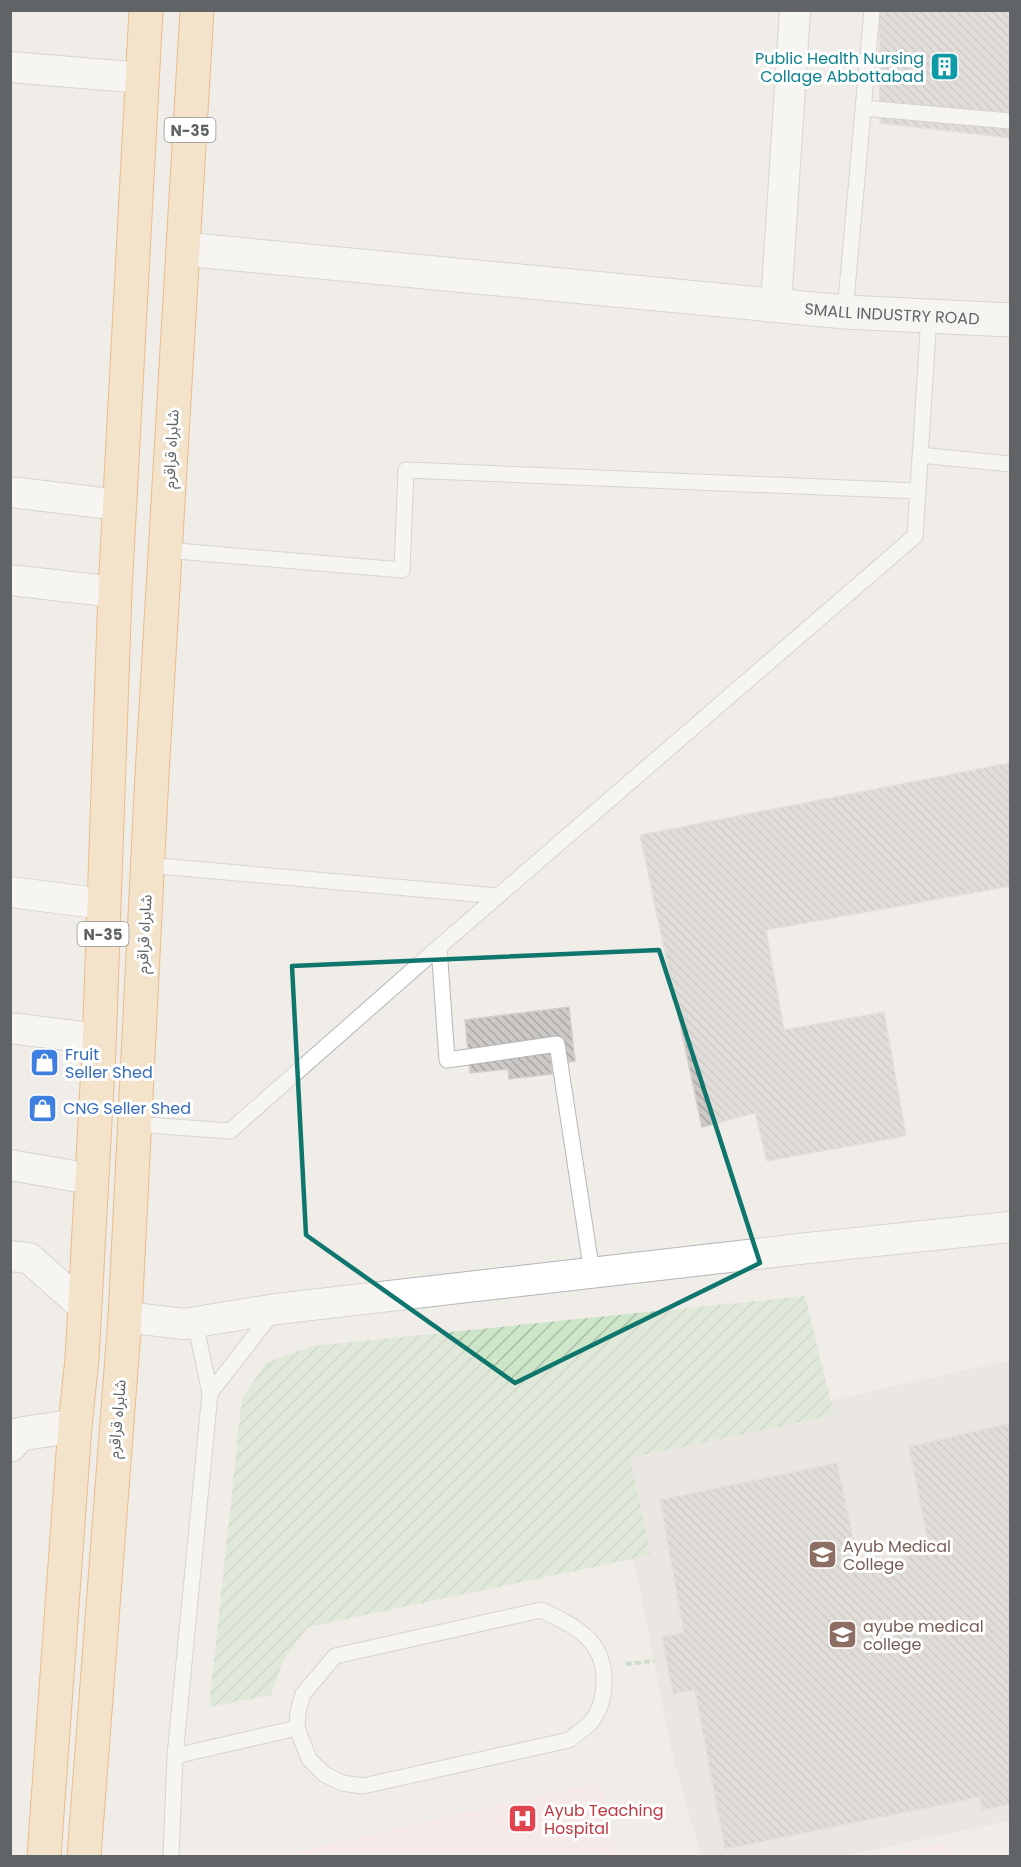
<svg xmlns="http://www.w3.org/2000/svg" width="1021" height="1867" viewBox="0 0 1021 1867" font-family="Poppins,'Noto Sans Arabic',sans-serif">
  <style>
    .education { fill: #e3deda }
    .medical { fill: #fae7e9 }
    .garden { fill: url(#garden-furrows) }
    .building { fill: url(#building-back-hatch); stroke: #d4cec7; stroke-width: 1.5 }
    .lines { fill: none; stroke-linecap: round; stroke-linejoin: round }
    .service-casing { stroke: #b3b6b9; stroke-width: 17 }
    .minor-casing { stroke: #b3b6b9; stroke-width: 32 }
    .tertiary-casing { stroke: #b3b6b9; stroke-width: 35 }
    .trunk-casing { stroke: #e27f16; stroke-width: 35 }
    .path { stroke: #a4caa9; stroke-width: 4; stroke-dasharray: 6 3; stroke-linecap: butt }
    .service { stroke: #fff; stroke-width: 15 }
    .minor { stroke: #fff; stroke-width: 30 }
    .tertiary { stroke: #fff; stroke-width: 33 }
    .trunk { stroke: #f6d8a9; stroke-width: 33 }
    .marked { fill: none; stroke: #0f766e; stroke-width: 4.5; stroke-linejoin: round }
    .labels { text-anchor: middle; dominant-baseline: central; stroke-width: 6; stroke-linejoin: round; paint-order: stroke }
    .shield { fill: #fff; stroke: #909295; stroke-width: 1.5 }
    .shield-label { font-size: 15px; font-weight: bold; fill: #606467 }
    .culture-label { font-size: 16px; fill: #0d838f; stroke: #fff; text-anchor: end }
    .street-label { font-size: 16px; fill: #606467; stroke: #fff }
    .shop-label { font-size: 16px; fill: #366cbe; stroke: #fff; text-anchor: start }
    .education-label { font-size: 16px; fill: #785e54; stroke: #fff; text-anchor: start }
    .health-label { font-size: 16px; fill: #be3a42; stroke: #fff; text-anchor: start }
  </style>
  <defs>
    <pattern id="garden-furrows" width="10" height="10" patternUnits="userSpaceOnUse" patternTransform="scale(1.5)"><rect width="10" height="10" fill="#cde5c8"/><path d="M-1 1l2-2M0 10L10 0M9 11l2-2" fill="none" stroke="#aabda6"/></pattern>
    <pattern id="building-back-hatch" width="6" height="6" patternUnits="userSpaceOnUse" patternTransform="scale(1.5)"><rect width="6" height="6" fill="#ccc8c5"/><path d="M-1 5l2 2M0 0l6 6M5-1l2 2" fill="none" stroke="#a9a6a4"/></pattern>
  </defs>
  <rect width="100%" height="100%" fill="#f0ede8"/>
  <path class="education" d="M 1010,1360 L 1010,1821 L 842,1856 L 701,1856 L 672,1753 L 612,1449 Z"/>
  <path class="medical" d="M 600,1782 L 618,1856 L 277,1856 Z
    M 947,1842 L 951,1856 L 873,1856 Z"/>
  <path class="garden" d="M 805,1296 L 834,1415 L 630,1458 L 651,1555 L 308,1627 L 284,1659 L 271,1695 L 209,1707 L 242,1398 L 266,1363 L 312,1346 Z"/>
  <path class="building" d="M 879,10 L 1010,10 L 1010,138 L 880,123 Z
    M 1010,763 L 1010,886 L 766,930 L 784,1030 L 884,1012 L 906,1136 L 767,1161 L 755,1113 L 702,1127 L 640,835 Z
    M 569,1007 L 575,1061 L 551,1064 L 552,1074 L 509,1079 L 508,1069 L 470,1073 L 465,1020 Z
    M 1010,1423 L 1010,1804 L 982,1810 L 980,1797 L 725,1849 L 695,1690 L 673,1694 L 662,1637 L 684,1633 L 660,1500 L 837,1463 L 859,1566 L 930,1551 L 909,1447 Z"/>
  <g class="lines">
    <defs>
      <path id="service" d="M 863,108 L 1010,121
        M 845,312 L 872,10
        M 920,455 L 1010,464
        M 165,550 L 402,570 L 406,470 L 918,491
        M 147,865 L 498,896
        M 439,947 L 447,1060 L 557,1044 L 592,1273
        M 134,1124 L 230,1131 L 432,953 L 915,536 L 929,316
        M 210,1393 L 274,1311
        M 541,1610 C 575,1626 605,1640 604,1682 C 604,1696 600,1711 591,1722 C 585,1729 576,1734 569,1740 L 363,1786 L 342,1783 L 324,1774 L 309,1759 L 297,1728 L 298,1712 L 303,1694 L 335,1656 Z
        M 175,1756 L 297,1728
        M 171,1856 L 175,1756 L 210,1393 L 195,1322"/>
      <path id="minor" d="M 10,67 L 143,78
        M 776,304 L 795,10
        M 10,492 L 119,505
        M 10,580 L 115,592
        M 10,892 L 104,904
        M 10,1028 L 99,1039
        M 10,1165 L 91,1179
        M 10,1256 L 29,1258 L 84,1307
        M 125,1317 L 184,1324 L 276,1309 L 808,1248 L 1010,1227"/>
      <g id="tertiary">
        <path id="s1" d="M 183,249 L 845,312 L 1010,320"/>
        <path d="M 10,1445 L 20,1434 L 75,1426"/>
      </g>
      <path id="trunk" d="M 44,1856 L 75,1426 L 82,1359 L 99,1049 L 115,592 L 146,10
        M 84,1856 L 125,1317 L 152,775 L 197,10"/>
    </defs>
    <use href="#service" class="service-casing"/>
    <use href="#minor" class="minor-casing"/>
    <use href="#tertiary" class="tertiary-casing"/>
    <use href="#trunk" class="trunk-casing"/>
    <path class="path" d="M 626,1664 L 654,1661"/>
    <use href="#service" class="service"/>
    <use href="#minor" class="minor"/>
    <use href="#tertiary" class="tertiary"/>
    <use href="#trunk" class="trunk"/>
  </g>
  <path d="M0 0H1021V1867H0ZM 659,950 L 760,1263 L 515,1383 L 306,1235 L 292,966 Z" fill="#f0ede8" fill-opacity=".55" fill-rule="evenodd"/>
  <path class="marked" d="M 659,950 L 760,1263 L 515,1383 L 306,1235 L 292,966 Z"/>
  <defs>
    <symbol id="building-square" viewBox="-11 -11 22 22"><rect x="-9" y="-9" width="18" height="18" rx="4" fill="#0f9aa8" stroke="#fff"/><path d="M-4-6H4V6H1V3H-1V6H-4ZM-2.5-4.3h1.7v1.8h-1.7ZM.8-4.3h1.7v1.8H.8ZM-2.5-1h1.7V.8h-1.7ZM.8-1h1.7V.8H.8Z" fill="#fff"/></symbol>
    <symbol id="shop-square" viewBox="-11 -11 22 22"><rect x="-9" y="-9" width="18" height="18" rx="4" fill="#3f7fe0" stroke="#fff"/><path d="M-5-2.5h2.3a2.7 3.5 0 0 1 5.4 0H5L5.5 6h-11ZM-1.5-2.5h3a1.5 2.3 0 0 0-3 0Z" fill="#fff"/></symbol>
    <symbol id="university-square" viewBox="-11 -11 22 22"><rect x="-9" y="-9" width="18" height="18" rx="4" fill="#8d6e63" stroke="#fff"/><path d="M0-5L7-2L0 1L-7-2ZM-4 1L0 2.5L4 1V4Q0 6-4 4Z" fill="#fff"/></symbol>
    <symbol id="hospital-square" viewBox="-11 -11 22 22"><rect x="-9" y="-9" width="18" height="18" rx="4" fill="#e0444e" stroke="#fff"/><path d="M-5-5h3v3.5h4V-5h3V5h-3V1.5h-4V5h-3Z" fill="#fff"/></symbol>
  </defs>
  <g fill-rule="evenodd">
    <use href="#building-square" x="928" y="50" width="33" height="33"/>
    <use href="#shop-square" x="28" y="1046" width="33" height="33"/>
    <use href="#shop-square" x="26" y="1092" width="33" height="33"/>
    <use href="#university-square" x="806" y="1538" width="33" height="33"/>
    <use href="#university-square" x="826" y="1618" width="33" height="33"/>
    <use href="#hospital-square" x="506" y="1802" width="33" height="33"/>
  </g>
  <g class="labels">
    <g class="shield">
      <rect x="164.5" y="118" width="51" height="24" rx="4.5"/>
      <rect x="77.5" y="922" width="51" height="24" rx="4.5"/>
    </g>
    <g class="shield-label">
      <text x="190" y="130">N-35</text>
      <text x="103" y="934">N-35</text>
    </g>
    <g class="culture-label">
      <text x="924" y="58">Public Health Nursing<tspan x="924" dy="18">Collage Abbottabad</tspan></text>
    </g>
    <g class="street-label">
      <text stroke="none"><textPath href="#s1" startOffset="712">SMALL INDUSTRY ROAD</textPath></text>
      <text transform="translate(171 449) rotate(-87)">شاہراہ قراقرم</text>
      <text transform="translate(144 934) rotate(-87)">شاہراہ قراقرم</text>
      <text transform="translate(117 1419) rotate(-85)">شاہراہ قراقرم</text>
    </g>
    <g class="shop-label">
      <text x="65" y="1054">Fruit<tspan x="65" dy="18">Seller Shed</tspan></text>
      <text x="63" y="1108">CNG Seller Shed</text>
    </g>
    <g class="education-label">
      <text x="843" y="1546">Ayub Medical<tspan x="843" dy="18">College</tspan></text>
      <text x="863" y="1626">ayube medical<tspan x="863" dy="18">college</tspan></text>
    </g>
    <g class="health-label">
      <text x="544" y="1810">Ayub Teaching<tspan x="544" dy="18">Hospital</tspan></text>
    </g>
  </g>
  <rect width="1021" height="1867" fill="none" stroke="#606467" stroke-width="24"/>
</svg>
